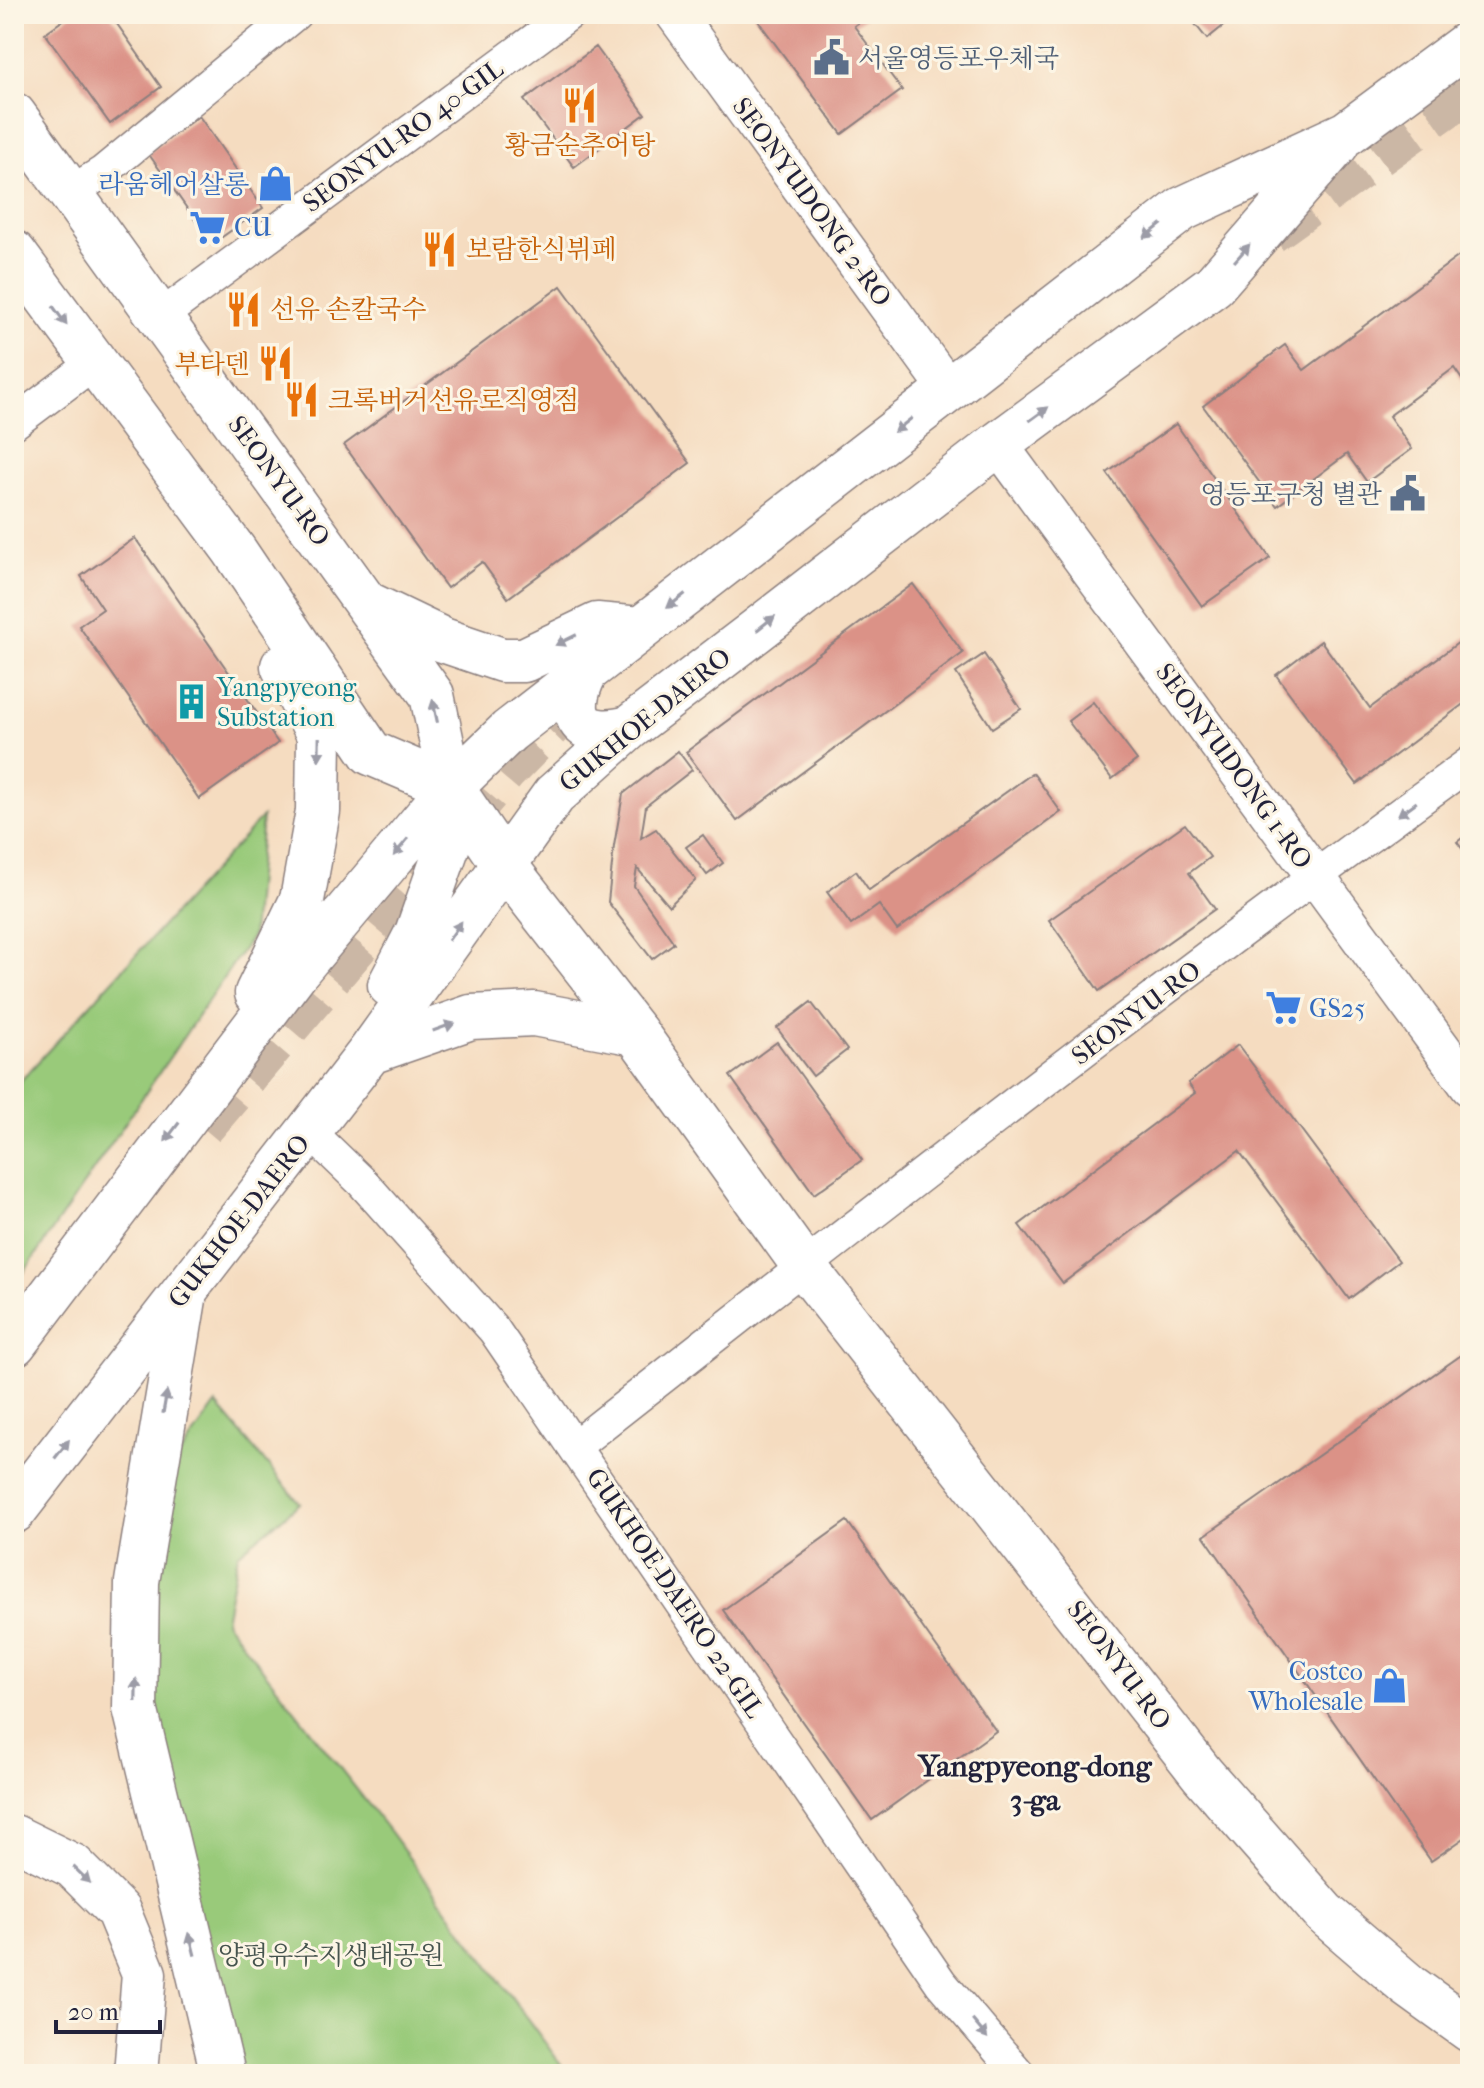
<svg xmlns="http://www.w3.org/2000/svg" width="1484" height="2088" viewBox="0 0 1484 2088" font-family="'IM FELL French Canon','Noto Serif KR',serif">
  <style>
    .green { fill: #99ca7a; stroke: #5e765a; stroke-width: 2 }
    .building { fill: #db9287 }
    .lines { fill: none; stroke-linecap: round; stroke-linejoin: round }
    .trunk-tunnel { stroke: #cbb7a5; stroke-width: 44; stroke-dasharray: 44 22; stroke-linecap: butt }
    .minor-casing { stroke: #8c7f7e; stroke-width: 35 }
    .tertiary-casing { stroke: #8c7f7e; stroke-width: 41 }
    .secondary-casing { stroke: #8c7f7e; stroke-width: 47 }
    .primary-casing { stroke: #8c7f7e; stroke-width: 47 }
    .minor { stroke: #fff; stroke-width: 32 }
    .tertiary { stroke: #fff; stroke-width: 38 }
    .secondary { stroke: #fff; stroke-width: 44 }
    .primary { stroke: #fff; stroke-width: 44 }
    .oneway { fill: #9c9ca7 }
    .labels { text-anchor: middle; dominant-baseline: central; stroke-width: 6; stroke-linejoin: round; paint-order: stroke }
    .service-label { font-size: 26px; fill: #4e5e75; stroke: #fcf5e5; text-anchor: start }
    .street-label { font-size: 26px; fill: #22223b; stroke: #fcf5e5 }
    .food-label { font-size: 26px; fill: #c56008; stroke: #fcf5e5; text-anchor: start }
    .shop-label { font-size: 26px; fill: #366cbe; stroke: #fcf5e5; text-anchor: end }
    .culture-label { font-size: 26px; fill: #0d838f; stroke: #fcf5e5; text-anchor: start }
    .park-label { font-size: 26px; fill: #46544e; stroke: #fcf5e5 }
    .quarter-label { font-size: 30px; font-weight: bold; fill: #22223b; stroke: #fcf5e5 }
  </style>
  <rect width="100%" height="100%" fill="#fcf5e5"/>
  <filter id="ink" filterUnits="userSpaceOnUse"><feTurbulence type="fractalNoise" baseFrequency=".0125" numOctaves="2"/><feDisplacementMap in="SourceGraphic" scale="16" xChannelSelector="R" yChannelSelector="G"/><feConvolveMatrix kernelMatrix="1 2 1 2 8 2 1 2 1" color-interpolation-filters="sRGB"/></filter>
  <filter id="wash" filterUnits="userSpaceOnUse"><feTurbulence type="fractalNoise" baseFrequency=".006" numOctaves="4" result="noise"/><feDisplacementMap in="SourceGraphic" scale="32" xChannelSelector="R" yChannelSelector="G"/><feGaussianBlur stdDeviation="1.8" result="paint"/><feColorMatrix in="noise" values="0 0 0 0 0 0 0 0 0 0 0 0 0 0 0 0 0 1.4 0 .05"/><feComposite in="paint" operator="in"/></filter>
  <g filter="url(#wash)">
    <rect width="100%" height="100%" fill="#f5dcc0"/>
    <path class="green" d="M 262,817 L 252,936 L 14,1287 L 14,1088 Z
      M 216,1404 L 300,1503 L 238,1554 L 225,1621 L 390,1832 L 568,2074 L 238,2074 L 150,1720 L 152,1598 L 171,1467 Z"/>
    <g id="blocks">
      <path class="building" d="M 72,14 L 110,14 L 161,87 L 110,124 L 45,33 Z
        M 753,14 L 870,14 L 854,26 L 902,90 L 842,134 Z
        M 1187,14 L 1238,14 L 1207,39 Z
        M 596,47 L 645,114 L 574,167 L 524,100 Z
        M 199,116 L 263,208 L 212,244 L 148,153 Z
        M 1470,248 L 1470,391 L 1454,368 L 1389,416 L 1412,449 L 1367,482 L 1347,454 L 1277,506 L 1203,406 L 1285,345 L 1304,370 Z
        M 561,286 L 690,463 L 508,598 L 482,562 L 447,588 L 344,445 Z
        M 1176,424 L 1270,558 L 1202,606 L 1107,473 Z
        M 135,538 L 278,743 L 199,799 L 79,626 L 103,609 L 81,576 Z
        M 913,584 L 963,653 L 737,821 L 686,752 Z
        M 1470,634 L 1470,699 L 1357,784 L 1276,675 L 1321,641 L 1370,708 Z
        M 984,654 L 1021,709 L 992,728 L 956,673 Z
        M 1093,702 L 1137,760 L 1112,779 L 1068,721 Z
        M 678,751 L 692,770 L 646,806 L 641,838 L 656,829 L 696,880 L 669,906 L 637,868 L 634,886 L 674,943 L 652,959 L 608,902 L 614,846 L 623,794 Z
        M 1033,773 L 1061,812 L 897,930 L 879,905 L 851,925 L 827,892 L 856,871 L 869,890 Z
        M 1185,824 L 1210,857 L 1189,873 L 1215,909 L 1099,991 L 1049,920 Z
        M 1470,832 L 1470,859 L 1457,842 Z
        M 703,835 L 723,863 L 707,875 L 686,847 Z
        M 811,1002 L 847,1050 L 813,1076 L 777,1028 Z
        M 777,1042 L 862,1160 L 814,1194 L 730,1076 Z
        M 1238,1045 L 1399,1261 L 1349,1299 L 1239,1151 L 1063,1283 L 1019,1225 L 1195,1093 L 1188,1083 Z
        M 1470,1349 L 1470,1834 L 1431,1861 L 1204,1536 Z
        M 847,1521 L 996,1731 L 872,1820 L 723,1610 Z"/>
    </g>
  </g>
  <g filter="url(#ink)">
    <use href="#blocks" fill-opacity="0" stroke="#8c7f7e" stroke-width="2"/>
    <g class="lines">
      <path class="trunk-tunnel" d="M 1270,232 L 1470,89
        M 202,1127 L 505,771 L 586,689"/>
      <defs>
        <path id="minor" d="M 71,192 L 103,172 L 295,14
          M 161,316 L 569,14
          M 14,423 L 94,363
          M 309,1131 L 363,1183 L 494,1330 L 941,1983 L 1019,2074
          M 575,1446 C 870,1214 1166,983 1470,763"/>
        <path id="tertiary" d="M 675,14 L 949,390
          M 998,444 L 1470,1087"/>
        <path id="secondary" d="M 503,863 L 636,1033 L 804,1266 L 1202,1774 L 1324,1913 L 1409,1986 L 1470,2030"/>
        <path id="primary" d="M 14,115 L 432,695 L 451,787 L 503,863
          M 14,253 L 234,550 L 371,753 L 451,787
          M 370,605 L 443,640 L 502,660 L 524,660 L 597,625 L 640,629
          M 585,673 C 563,717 582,741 629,728
          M 390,985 L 417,933 L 448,845 L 451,787
          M 257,993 L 302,900 L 318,811 L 319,735 L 283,666
          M 370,1052 L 471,1017 L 534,1014 L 636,1033
          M 184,1299 L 137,1582 L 135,1708 L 223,2074
          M 14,1344 L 296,972 L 451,787 L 509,731 L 1182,209 L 1347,133 L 1470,42
          M 14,1511 L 370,1052 L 554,795 L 629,728 L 756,631 L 998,444 L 1214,285 L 1337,144
          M 14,1837 L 73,1866 L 118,1911 L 144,1974 L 136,2074"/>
      </defs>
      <use href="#minor" class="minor-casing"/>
      <use href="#tertiary" class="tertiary-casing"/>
      <use href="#secondary" class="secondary-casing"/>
      <use href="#primary" class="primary-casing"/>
      <use href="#minor" class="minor"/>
      <use href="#tertiary" class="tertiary"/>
      <use href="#secondary" class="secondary"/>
      <use href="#primary" class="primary"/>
    </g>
    <defs><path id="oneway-solid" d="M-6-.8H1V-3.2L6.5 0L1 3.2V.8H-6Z" transform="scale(2)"/></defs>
    <g class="oneway">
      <use href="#oneway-solid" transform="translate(1153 231) rotate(142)"/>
      <use href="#oneway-solid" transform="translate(1242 253) rotate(-49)"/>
      <use href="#oneway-solid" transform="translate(60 316) rotate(54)"/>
      <use href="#oneway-solid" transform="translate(1039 414) rotate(-36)"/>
      <use href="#oneway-solid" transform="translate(903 425) rotate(142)"/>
      <use href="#oneway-solid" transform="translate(676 601) rotate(142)"/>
      <use href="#oneway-solid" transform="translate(766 623) rotate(-38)"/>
      <use href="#oneway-solid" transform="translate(566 640) rotate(154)"/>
      <use href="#oneway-solid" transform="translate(435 711) rotate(-102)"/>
      <use href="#oneway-solid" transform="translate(319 749) rotate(91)"/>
      <use href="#oneway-solid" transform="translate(1407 809) rotate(144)"/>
      <use href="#oneway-solid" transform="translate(401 847) rotate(130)"/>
      <use href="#oneway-solid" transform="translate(455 931) rotate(-55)"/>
      <use href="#oneway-solid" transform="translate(444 1027) rotate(-19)"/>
      <use href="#oneway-solid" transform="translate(172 1132) rotate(127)"/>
      <use href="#oneway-solid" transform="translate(165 1402) rotate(-80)"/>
      <use href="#oneway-solid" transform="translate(62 1449) rotate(-52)"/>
      <use href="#oneway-solid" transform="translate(136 1690) rotate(-89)"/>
      <use href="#oneway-solid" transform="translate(82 1875) rotate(44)"/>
      <use href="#oneway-solid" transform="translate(192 1944) rotate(-104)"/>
      <use href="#oneway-solid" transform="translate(980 2029) rotate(50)"/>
    </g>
  </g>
  <defs>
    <symbol id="civic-bare" viewBox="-9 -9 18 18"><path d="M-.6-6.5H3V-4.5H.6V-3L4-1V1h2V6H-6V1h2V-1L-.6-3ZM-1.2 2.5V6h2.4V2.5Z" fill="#5c6f8a" stroke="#fcf5e5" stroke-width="2.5" paint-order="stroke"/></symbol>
    <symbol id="restaurant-bare" viewBox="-9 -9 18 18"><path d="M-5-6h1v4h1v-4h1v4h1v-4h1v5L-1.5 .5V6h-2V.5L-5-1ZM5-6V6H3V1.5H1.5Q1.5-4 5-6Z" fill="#e8710a" stroke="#fcf5e5" stroke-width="2.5" paint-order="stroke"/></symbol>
    <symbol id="shop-bare" viewBox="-9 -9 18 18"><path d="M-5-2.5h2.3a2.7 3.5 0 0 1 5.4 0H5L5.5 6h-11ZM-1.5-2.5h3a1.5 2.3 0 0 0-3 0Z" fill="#3f7fe0" stroke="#fcf5e5" stroke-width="2.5" paint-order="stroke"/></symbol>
    <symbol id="supermarket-bare" viewBox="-9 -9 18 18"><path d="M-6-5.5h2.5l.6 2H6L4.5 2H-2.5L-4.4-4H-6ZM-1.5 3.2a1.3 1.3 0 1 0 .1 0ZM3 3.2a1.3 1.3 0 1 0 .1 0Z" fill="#3f7fe0" stroke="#fcf5e5" stroke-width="2.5" paint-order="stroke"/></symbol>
    <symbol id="building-bare" viewBox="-9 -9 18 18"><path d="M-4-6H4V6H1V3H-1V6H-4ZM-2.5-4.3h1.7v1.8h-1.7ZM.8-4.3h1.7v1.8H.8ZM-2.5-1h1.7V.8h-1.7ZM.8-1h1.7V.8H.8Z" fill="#0f9aa8" stroke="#fcf5e5" stroke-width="2.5" paint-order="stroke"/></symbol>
  </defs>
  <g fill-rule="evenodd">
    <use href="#civic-bare" x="806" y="32" width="51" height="51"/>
    <use href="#restaurant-bare" x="554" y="80" width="51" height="51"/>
    <use href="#shop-bare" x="250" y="158" width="51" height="51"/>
    <use href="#supermarket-bare" x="182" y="202" width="51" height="51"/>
    <use href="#restaurant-bare" x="414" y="224" width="51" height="51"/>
    <use href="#restaurant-bare" x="218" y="284" width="51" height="51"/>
    <use href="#restaurant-bare" x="250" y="338" width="51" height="51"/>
    <use href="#restaurant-bare" x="276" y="374" width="51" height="51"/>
    <use href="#civic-bare" x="1382" y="468" width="51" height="51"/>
    <use href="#building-bare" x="166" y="676" width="51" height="51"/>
    <use href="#supermarket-bare" x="1258" y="982" width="51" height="51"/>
    <use href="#shop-bare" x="1364" y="1660" width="51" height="51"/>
  </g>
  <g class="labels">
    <g class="service-label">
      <text x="858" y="58">서울영등포우체국</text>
      <text x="1382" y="494" text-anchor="end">영등포구청 별관</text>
    </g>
    <g class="street-label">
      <text transform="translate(403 136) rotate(-36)">SEONYU-RO 40-GIL</text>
      <text transform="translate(812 202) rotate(54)">SEONYUDONG 2-RO</text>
      <text transform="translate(279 481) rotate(54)">SEONYU-RO</text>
      <text transform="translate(645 720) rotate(-39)">GUKHOE-DAERO</text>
      <text transform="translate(1234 766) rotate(54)">SEONYUDONG 1-RO</text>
      <text transform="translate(1136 1013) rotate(-37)">SEONYU-RO</text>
      <text transform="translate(239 1221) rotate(-52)">GUKHOE-DAERO</text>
      <text transform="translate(675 1593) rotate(56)">GUKHOE-DAERO 22-GIL</text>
      <text transform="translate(1119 1665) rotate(53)">SEONYU-RO</text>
    </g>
    <g class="food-label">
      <text x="580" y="145" text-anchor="middle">황금순추어탕</text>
      <text x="466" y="249">보람한식뷔페</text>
      <text x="270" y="309">선유 손칼국수</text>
      <text x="250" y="364" text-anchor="end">부타덴</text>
      <text x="328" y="400">크록버거선유로직영점</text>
    </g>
    <g class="shop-label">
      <text x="249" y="184">라움헤어살롱</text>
      <text x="234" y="227" text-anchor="start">CU</text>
      <text x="1309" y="1008" text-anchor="start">GS25</text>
      <text x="1363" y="1671">Costco<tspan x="1363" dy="30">Wholesale</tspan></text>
    </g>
    <g class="culture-label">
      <text x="217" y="687">Yangpyeong<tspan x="217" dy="30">Substation</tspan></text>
    </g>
    <g class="park-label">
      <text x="331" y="1955">양평유수지생태공원</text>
    </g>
    <g class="quarter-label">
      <text x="1035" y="1766">Yangpyeong-dong<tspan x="1035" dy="34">3-ga</tspan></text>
    </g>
  </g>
  <rect width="1484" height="2088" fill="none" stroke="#fcf5e5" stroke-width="48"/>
  <path d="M56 2020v12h104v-12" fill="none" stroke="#22223b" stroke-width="4"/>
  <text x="68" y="2020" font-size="24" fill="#22223b" stroke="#fcf5e5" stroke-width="6" paint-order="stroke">20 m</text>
</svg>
